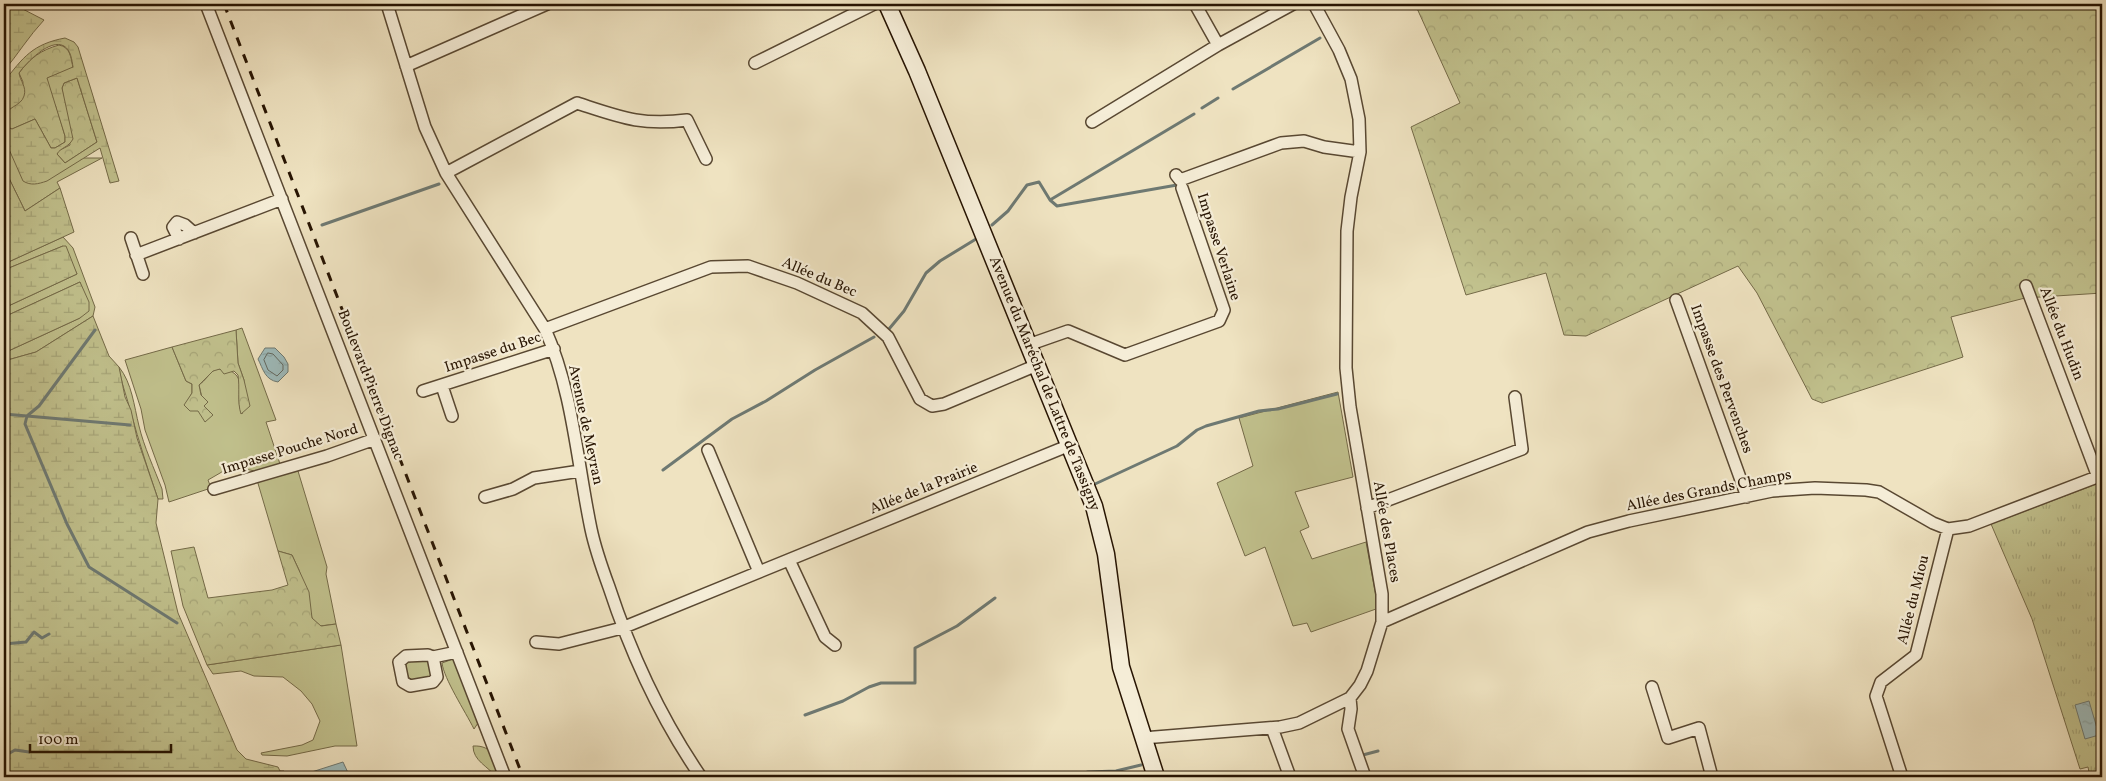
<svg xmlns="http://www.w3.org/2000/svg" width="2106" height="781" viewBox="0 0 2106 781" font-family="Vollkorn,serif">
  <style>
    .grass { fill: #c1c18d; stroke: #746a48 }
    .forest { fill: url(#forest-crowns); stroke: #746a48 }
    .wetland { fill: url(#wetland-marsh); stroke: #746a48; fill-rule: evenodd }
    .park { fill: url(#park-tufts); stroke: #746a48 }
    .water { fill: url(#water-ripples); stroke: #6e7972 }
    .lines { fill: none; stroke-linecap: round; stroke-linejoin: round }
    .shore { stroke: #626860; stroke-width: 1 }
    .stream { stroke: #6e7972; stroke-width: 3 }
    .minor-casing { stroke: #594832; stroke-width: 14 }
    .secondary-casing { stroke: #271402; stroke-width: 19 }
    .minor { stroke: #f5edd7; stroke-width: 11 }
    .secondary { stroke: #f5edd7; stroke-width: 16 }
    .rail { stroke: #271402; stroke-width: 3; stroke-dasharray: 9 9; stroke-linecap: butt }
    .labels { text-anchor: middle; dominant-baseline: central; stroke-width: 4.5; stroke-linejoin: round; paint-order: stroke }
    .street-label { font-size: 15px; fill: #271402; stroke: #f5edd7 }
  </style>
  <defs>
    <pattern id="forest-crowns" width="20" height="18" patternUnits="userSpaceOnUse" patternTransform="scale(1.25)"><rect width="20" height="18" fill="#c1c18d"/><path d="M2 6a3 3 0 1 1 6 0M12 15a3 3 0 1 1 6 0" fill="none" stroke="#a6a578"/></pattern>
    <pattern id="wetland-marsh" width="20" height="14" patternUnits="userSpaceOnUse" patternTransform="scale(1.25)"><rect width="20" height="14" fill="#c1c18d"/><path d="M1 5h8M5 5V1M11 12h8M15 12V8" fill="none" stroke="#a6a578"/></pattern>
    <pattern id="park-tufts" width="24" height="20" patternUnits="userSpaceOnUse" patternTransform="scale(1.25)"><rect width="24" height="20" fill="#c1c18d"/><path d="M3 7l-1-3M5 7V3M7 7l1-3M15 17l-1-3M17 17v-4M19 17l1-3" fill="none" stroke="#a6a578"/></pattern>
    <pattern id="water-ripples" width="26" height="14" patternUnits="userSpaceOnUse" patternTransform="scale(1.25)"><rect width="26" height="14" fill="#9ebcbd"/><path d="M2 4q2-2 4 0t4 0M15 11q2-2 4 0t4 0" fill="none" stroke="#88a1a1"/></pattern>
  </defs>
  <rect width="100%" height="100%" fill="#efe3c1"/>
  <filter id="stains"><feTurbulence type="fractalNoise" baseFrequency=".004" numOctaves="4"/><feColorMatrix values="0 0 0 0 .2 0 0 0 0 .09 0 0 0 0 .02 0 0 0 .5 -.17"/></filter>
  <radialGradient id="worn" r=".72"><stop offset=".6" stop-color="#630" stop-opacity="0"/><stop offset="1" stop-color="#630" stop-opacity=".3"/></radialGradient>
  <path class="grass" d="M 4,138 L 13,155 L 54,175 L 77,158 L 102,158 L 57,182 L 60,188 L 25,211 L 4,168 Z
    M 63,237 L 73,248 L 95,307 L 93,316 L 36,352 L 4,361 L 4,353 L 80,318 L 80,282 L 4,317 L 4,308 L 77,274 L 63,246 L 4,270 L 4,264 Z
    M 242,328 L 276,420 L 266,422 L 281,467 L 259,472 L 241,468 L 227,469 L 208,480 L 211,488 L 169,502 L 165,485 L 145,430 L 141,409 L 125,360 L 172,347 L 186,381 L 192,384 L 192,393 L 188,400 L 204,406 L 199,385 C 205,381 208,375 213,371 C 216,369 220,369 224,369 C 251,375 233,396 242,414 L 244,380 L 238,363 L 236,330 Z
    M 119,367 C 132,383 134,406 139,426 C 144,447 154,468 162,489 L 163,499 L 158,499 C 148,470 139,442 131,413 C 127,397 121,383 119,367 Z
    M 1338,392 L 1353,477 L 1295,492 L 1309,527 L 1300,531 L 1312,559 L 1366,542 L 1376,596 L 1376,609 L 1311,632 L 1307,623 L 1293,626 L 1265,547 L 1245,556 L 1217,483 L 1253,466 L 1239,418 Z
    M 298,471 L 327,567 L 326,574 L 336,624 L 320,626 L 312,618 L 299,570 L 292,555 L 278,551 L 257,480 Z
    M 341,645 L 357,746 L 335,746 L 287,756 L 262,755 L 261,753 L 302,745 L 313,740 L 320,721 L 312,704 L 301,691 L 283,677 L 254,676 L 241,671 L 213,674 L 207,665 Z
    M 453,659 L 478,723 L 474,729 C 465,711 444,679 442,663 Z
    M 424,660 L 428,661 L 433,677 L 411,680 C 407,676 404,667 407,662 Z
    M 473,746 C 494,745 495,760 501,777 L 496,777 C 488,766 473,761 473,746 Z"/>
  <path class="forest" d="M 1415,4 L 2102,4 L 2102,293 L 2025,298 L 1951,317 L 1963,357 L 1822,403 L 1812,399 L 1757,293 L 1738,266 L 1586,336 L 1564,335 L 1546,273 L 1466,295 L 1411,127 L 1460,103 Z
    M 59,45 C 70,47 71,57 73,68 L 48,78 L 65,136 L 65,142 L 55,148 L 51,148 L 35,119 L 12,129 L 5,126 C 1,112 11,107 21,101 L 23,82 L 19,73 C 30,58 41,50 59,45 Z
    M 77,78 L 97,142 L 65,163 L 57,154 L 58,151 L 70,145 L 62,88 L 64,83 Z
    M 236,330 L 238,363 L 244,380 L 250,406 L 241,414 C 237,402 240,388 238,375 L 234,371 L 224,374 L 220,369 L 213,371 L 199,385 L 201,395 L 208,402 L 204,406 L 213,415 L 205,422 L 198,411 L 190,411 L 184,405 L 192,393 L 192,384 L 186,381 L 172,347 Z
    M 194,547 L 208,598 L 272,590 L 288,585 L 278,551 L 292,555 L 309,592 L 312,618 L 321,626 L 336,624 L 341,645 L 207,665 L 183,606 L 171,551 Z"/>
  <path class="wetland" d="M 4,4 L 13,4 L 44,20 C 29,36 18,54 4,71 Z
    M 65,38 L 74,42 L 78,47 L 119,181 L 110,183 L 100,148 L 47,181 C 38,184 31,186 23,181 L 4,138 L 4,121 L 5,126 L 12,129 L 35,119 L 51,148 L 55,148 L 65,142 L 65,136 L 47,78 L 73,67 C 72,61 71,50 64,46 C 50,38 26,63 19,73 C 20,81 27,87 24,96 C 21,107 5,106 4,120 L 4,82 C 23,57 33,44 65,38 ZM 77,78 L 97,142 L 65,163 L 57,154 C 61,147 68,148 73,139 L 62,88 L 64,83 Z
    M 4,168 L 25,211 L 60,188 L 74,232 L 4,264 Z
    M 63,246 L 66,246 L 77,274 L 4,308 L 4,270 Z
    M 80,282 L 89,302 L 89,311 L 80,318 L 4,353 L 4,317 Z
    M 93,316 L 109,356 L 119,367 L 125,397 L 131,410 L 137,438 L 158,499 L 156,523 L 178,613 L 237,750 L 246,759 L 278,767 L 280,771 L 284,771 L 286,777 L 4,777 L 4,361 L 36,352 Z"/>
  <path class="park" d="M 2102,482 L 2102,777 L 2090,777 L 2088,767 L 2080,769 L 2032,619 L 1991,524 Z"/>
  <path class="water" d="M 265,348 L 275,348 L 284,357 L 288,364 L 288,372 L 278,382 C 265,380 263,369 258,359 Z
    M 2089,701 L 2099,735 L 2085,739 L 2075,705 Z
    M 343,762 L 350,777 L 296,777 Z"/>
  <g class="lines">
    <path class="shore" d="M 268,353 L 273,354 L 283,365 L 283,370 L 277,376 L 268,370 L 264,360 Z"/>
    <path class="stream" d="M 1233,89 L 1320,38
      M 1202,108 L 1218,98
      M 1050,200 L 1194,114
      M 322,225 L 439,184
      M 992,225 L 1008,211 L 1027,185 L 1039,182 L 1050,200 L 1057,206 L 1177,185
      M 889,329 L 904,311 L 926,273 L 940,261 L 976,239
      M 95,330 L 39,406 L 27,416 L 25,424 L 67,524 L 89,567 L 177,623
      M 4,414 L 130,425
      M 663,470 L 732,419 L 766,401 L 815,370 L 874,337
      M 1095,484 L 1177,446 L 1197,430 L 1206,426 L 1259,411 L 1278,409 L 1337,394
      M 4,644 L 26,642 L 34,632 L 42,638 L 49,634
      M 805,715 L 843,701 L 869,687 L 881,683 L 915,683 L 915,648 L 957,626 L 995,598
      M 4,752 L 8,754 L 15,750 L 29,752
      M 1359,756 L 1378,751
      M 1072,777 L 1088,772 L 1116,771 L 1141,765"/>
    <defs>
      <path id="minor" d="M 206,4 L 505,777
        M 387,4 L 425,127 L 446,173 L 545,329 C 573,392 577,462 591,529 C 595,548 602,568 609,587 C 631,654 661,719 701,777
        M 1195,4 L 1218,45
        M 755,63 L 874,4
        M 406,66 L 547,4
        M 1092,122 L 1218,45 L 1293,4
        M 446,173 L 577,103 C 620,117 641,126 687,120 L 706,159
        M 1176,175 L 1180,180 L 1281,143 L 1304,141 L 1324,147 L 1360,152
        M 131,238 L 143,274
        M 179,239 L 173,227 L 177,222 L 185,225 L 194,233
        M 136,255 L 282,199
        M 2026,286 L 2098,477
        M 1676,300 L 1747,497
        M 545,329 L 711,267 L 748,266 L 797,283 L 862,313 L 888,337 L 920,399 L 932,406 L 944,404 L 1037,365
        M 1028,345 L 1068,331 L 1125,355 L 1219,321 L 1224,310 L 1182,188
        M 442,386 L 452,416
        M 423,391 L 554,349
        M 708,450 L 759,572
        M 214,489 L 327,456 L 375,439
        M 485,497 L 513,489 L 534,478 L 580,471
        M 1367,508 L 1522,449 L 1515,397
        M 789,560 L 825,637 L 835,645
        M 1382,622 L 1588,532 L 1629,521 L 1772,491 L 1815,488 L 1866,490 L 1879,492 L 1933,523 L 1948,529 L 1969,526 L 2102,475
        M 536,642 L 559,644 L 622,628 L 1070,445
        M 433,657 L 437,677 L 433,682 L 410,686 L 403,682 L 399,662 L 406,656 L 428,655 L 433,657 L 457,652
        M 1652,687 L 1668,738 L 1699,728 L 1712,777
        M 1350,698 L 1351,709 L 1348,729 L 1365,777
        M 1272,728 L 1290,777
        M 1143,738 L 1280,727 L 1299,723 L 1350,698 L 1360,685 L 1367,671 L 1382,622 L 1382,594 L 1350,407 L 1346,368 L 1347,231 L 1351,197 L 1360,152 L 1359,119 L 1351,79 L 1339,50 L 1314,4
        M 1902,777 L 1876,696 L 1881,682 L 1916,655 L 1948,529"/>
      <path id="secondary" d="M 887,4 L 917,71 L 1094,506 L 1106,554 L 1121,667 L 1156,777"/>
    </defs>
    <use href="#minor" class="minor-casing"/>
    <use href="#secondary" class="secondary-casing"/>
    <use href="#minor" class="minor"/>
    <use href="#secondary" class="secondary"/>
    <path class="rail" d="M 224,4 L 523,777"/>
  </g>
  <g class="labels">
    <g class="street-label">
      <text transform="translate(1218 247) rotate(72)">Impasse Verlaine</text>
      <text transform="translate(819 278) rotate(23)">Allée du Bec</text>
      <text transform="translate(2061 334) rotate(69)">Allée du Hudin</text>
      <text transform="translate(493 353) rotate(-18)">Impasse du Bec</text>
      <text transform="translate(1721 379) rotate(70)">Impasse des Pervenches</text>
      <text transform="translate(1044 384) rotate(68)">Avenue du Maréchal de Lattre de Tassigny</text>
      <text transform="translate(370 385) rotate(69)">Boulevard Pierre Dignac</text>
      <text transform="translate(585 425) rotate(78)">Avenue de Meyran</text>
      <text transform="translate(290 450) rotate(-17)">Impasse Pouche Nord</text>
      <text transform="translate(924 489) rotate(-22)">Allée de la Prairie</text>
      <text transform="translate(1709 491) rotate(-11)">Allée des Grands Champs</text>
      <text transform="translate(1386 532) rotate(80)">Allée des Places</text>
      <text transform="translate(1914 600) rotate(-76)">Allée du Miou</text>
    </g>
  </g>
  <rect width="2106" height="781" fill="none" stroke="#efe3c1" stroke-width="20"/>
  <rect x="5" y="5" width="2096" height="771" fill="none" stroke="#271402" stroke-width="2.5"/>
  <rect x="10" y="10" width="2086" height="761" fill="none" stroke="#271402"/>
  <path d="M30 744v8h141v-8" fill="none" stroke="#271402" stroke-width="2.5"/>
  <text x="38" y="744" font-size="15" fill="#271402" stroke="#f5edd7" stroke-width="4" paint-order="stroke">100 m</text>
  <rect width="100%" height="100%" filter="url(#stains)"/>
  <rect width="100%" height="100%" fill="url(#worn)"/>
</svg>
